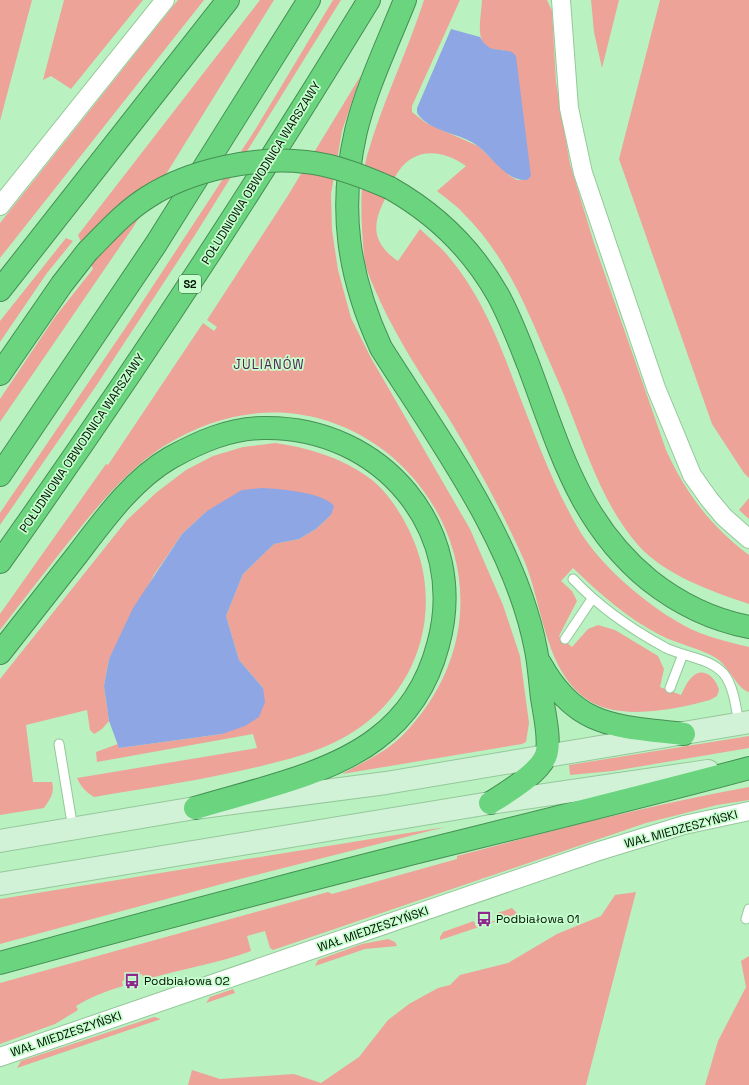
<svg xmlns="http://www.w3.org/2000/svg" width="749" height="1085" viewBox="0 0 749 1085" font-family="'Space Grotesk',sans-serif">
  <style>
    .green { fill: #eda398 }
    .water { fill: #8ea6e4 }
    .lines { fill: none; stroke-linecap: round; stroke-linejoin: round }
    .lane-casing { stroke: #94c89a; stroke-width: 11 }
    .street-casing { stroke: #94c89a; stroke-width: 20 }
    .secondary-casing { stroke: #94c89a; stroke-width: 24 }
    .highway-casing { stroke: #459053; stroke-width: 24 }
    .lane { stroke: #fff; stroke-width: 9 }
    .street { stroke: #fff; stroke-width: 18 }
    .secondary { stroke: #d2f2d8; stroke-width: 22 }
    .highway { stroke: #6ad47e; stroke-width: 22 }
    .highway-bridge-casing { stroke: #459053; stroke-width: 24; stroke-linecap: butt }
    .highway-bridge { stroke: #6ad47e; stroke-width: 22 }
    .labels { text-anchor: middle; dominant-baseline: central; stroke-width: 3.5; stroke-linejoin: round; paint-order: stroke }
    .shield { fill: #c7fece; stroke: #3c5840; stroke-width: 1 }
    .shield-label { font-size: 11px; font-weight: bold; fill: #011103 }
    .street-label { font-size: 12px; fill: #011103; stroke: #c7fece }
    .poi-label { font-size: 12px; fill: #011103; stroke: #c7fece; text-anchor: start }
    .neighbourhood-label { font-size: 13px; letter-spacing: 1px; fill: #542353; stroke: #c7fece }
  </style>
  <rect width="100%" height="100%" fill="#baf1c1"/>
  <path class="green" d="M 0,0 L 32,0 L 0,121 Z
    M 64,0 L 143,0 L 71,89 L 51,76 L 43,80 Z
    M 178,0 L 204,0 L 0,258 L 0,223 Z
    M 260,0 L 274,0 L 132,229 L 0,422 L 0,399 L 55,317 L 93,269 L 78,235 Z
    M 333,0 L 341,0 L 195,235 L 96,386 L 0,525 L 0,513 L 126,327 L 255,130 Z
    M 424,0 L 460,0 L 412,106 L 412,112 L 426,123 L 478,146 L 510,176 L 517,180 L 527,180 L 504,50 C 471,52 481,22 482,0 L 547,0 L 552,11 L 556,82 L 570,164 L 594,243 L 666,450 C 685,492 711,527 749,555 L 749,604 C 711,591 666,576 638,545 C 605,507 589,459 571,413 C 563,391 553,370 544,349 C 523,299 502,251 462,212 C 455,204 445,198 437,191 L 466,166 C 444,150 415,146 398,172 C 393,179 390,189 386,197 C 380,209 373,224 378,238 C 381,247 390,256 398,261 L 420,229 C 429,238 440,246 448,256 C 482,296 500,344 518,392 C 536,438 553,485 578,528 C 600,567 658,616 700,633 C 716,639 732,643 749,647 L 749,692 C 737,689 729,666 716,658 C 700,648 677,644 660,635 C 627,618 599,593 573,568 L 561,581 L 572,591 L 577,601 L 559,636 L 572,647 L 588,629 L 598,625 L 615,630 L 658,656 L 664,669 L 660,687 L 681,695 C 684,689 687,682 691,678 C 703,665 716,678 719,690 L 717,696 L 710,700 C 673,710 613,723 581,695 C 544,663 542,603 524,560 C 502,511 476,463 448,417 C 424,379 399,342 380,301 C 374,287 365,270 364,255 C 361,223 359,187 367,156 C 382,103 407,53 424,0 Z
    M 591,0 L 619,0 L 602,68 L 594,32 Z
    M 660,0 L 749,0 L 749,478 L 744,473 L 712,424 L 619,159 Z
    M 361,75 L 342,131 L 331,194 L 332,230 L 338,270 L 351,318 L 371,358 L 470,529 L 503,605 L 520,656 L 529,723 L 526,742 L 522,744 L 342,774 C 362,763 386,752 402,736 C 563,571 361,322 164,446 C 133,466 108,494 85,522 C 56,557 28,594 0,630 L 0,614 L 106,464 L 108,465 L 203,323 L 214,331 L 217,327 L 207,320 L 287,197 Z
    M 66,238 L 73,241 L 47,273 L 0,342 L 0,321 Z
    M 275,443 C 309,448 340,457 368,477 C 386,490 399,510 409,530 C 445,603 422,688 353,732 C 326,749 298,757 269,764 C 211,779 152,787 94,797 C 86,792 81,787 77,778 L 257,748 L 253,734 L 97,762 L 96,752 L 118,744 L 119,748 L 222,734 L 263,688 L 239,660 L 226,616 L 243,574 L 274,544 L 299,539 L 316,529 L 331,515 L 207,511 L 182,534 L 154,575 L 109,659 L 104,686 L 109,721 L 102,729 L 94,734 L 90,730 L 87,710 L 26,725 L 33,782 L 52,782 C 55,793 50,799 44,808 L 0,815 L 0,679 L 127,520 L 157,492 L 186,470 L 213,456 L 243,447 Z
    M 749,498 L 749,519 L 739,510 Z
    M 749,736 L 749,748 L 613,771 L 570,775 L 569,765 Z
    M 749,787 L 749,800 L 717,805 L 646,823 L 273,950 L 270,948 L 265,931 L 247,936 L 251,951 C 217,964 179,969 144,980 L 142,974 L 122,981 L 123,986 C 106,991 91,997 76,1006 L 78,1010 L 55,1024 L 0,1044 L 0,983 L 328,892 L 332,894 L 457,859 L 457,856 C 554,830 650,805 749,787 Z
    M 445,827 L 244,878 L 0,944 L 0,899 Z
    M 636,892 L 586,1085 L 188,1085 L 192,1070 L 220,1079 L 294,1074 L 321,1083 L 359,1057 L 388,1020 L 409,1004 L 438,988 L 450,985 L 460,975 L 508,963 L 557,934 L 601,916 L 615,895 Z
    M 512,908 L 518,914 L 440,940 L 440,937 L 443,932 L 474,921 L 476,927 L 497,920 L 495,914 Z
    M 388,939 L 395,942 L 397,946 L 365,949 L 315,966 L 318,960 L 362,944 Z
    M 749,956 L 749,1085 L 705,1085 L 718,1041 L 746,987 L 741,961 Z
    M 233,989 L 235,993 L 206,1003 L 210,997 Z
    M 154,1017 L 161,1019 L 17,1068 L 21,1061 Z"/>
  <path class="water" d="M 451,29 L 480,37 C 489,53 497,48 512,52 L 516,56 L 531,176 L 527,180 C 506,181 494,159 479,147 C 461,132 430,133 417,113 L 417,108 Z
    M 262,488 C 280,489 323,492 334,506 L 331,515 L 316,529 L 299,539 L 274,544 L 243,574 L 226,616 L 239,660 L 263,688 L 265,702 L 259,717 L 245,726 L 222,734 L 119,748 L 109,721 L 104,686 L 109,659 L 133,608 L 182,534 L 207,511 L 242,490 Z"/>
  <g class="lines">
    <defs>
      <path id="lane" d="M 573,579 C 600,608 631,629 666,648 C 685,657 710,658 724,674 C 734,687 736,708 739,724
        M 565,639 L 592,599
        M 670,688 L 683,654
        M 59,744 L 73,829
        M 746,919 L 749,909"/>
      <path id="street" d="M 561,0 L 569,108 L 583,173 L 656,388 L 692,475 L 709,499 L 724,517 L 749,539
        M 0,206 L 165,0
        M 0,1057 L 596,852 L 684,825 L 749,811"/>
      <path id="secondary" d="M 0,841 L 195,808 L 386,783 L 749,722
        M 0,884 L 490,803 L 708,771"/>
      <path id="highway" d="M 405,0 C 388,43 367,86 356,131 C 338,209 348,276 381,348 C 438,438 516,543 536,650 C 539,665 540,682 542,698 C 544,712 551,741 546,755 C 540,773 506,793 490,803
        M 390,188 C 436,214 472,249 498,295 C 510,317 519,341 528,364 C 559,446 578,522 649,580 C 678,603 713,620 749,627
        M 0,290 L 228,0
        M 0,374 L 62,284 L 87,252
        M 0,475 L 156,244 L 309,0
        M 0,562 C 130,379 252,192 369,0
        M 0,653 C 26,620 51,588 77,555 C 103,521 132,480 170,458 C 199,442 230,428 264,428 C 381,426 470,530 438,645 C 428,683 407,716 376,739 C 329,775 251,791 195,808
        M 540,663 C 576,729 617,726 684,734
        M 0,963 C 134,926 268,890 402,856 C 518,827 634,799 749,768"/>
    </defs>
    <use href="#lane" class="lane-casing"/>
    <use href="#street" class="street-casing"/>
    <use href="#secondary" class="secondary-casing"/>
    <use href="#highway" class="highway-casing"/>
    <use href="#lane" class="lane"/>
    <use href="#street" class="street"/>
    <use href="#secondary" class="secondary"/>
    <use href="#highway" class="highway"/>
    <defs>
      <path id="highway-bridge" d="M 87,252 C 106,233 124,212 148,197 C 190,170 255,156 306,162 C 335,165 363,176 390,188"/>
    </defs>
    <use href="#highway-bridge" class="highway-bridge-casing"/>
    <use href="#highway-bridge" class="highway-bridge"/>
  </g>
  <defs>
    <symbol id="bus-bare" viewBox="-9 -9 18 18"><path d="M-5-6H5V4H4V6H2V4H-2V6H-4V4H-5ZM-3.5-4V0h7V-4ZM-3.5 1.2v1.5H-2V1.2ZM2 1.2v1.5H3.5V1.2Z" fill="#8e288e" stroke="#c7fece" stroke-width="2.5" paint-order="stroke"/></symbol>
  </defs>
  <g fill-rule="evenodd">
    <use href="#bus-bare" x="473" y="908" width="22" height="22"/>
    <use href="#bus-bare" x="121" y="970" width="22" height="22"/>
  </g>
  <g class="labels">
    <rect class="shield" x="179" y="275" width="22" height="18" rx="3"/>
    <g class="shield-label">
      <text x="190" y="284">S2</text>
    </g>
    <g class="street-label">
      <text transform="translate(261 173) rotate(-58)">POŁUDNIOWA OBWODNICA WARSZAWY</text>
      <text transform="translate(82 443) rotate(-56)">POŁUDNIOWA OBWODNICA WARSZAWY</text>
      <text transform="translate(681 829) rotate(-15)">WAŁ MIEDZESZYŃSKI</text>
      <text transform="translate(373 929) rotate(-19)">WAŁ MIEDZESZYŃSKI</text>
      <text transform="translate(66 1034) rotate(-19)">WAŁ MIEDZESZYŃSKI</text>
    </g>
    <g class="poi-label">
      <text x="496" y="919">Podbiałowa 01</text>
      <text x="144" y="981">Podbiałowa 02</text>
    </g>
    <g class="neighbourhood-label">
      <text x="269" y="364">JULIANÓW</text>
    </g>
  </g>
</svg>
